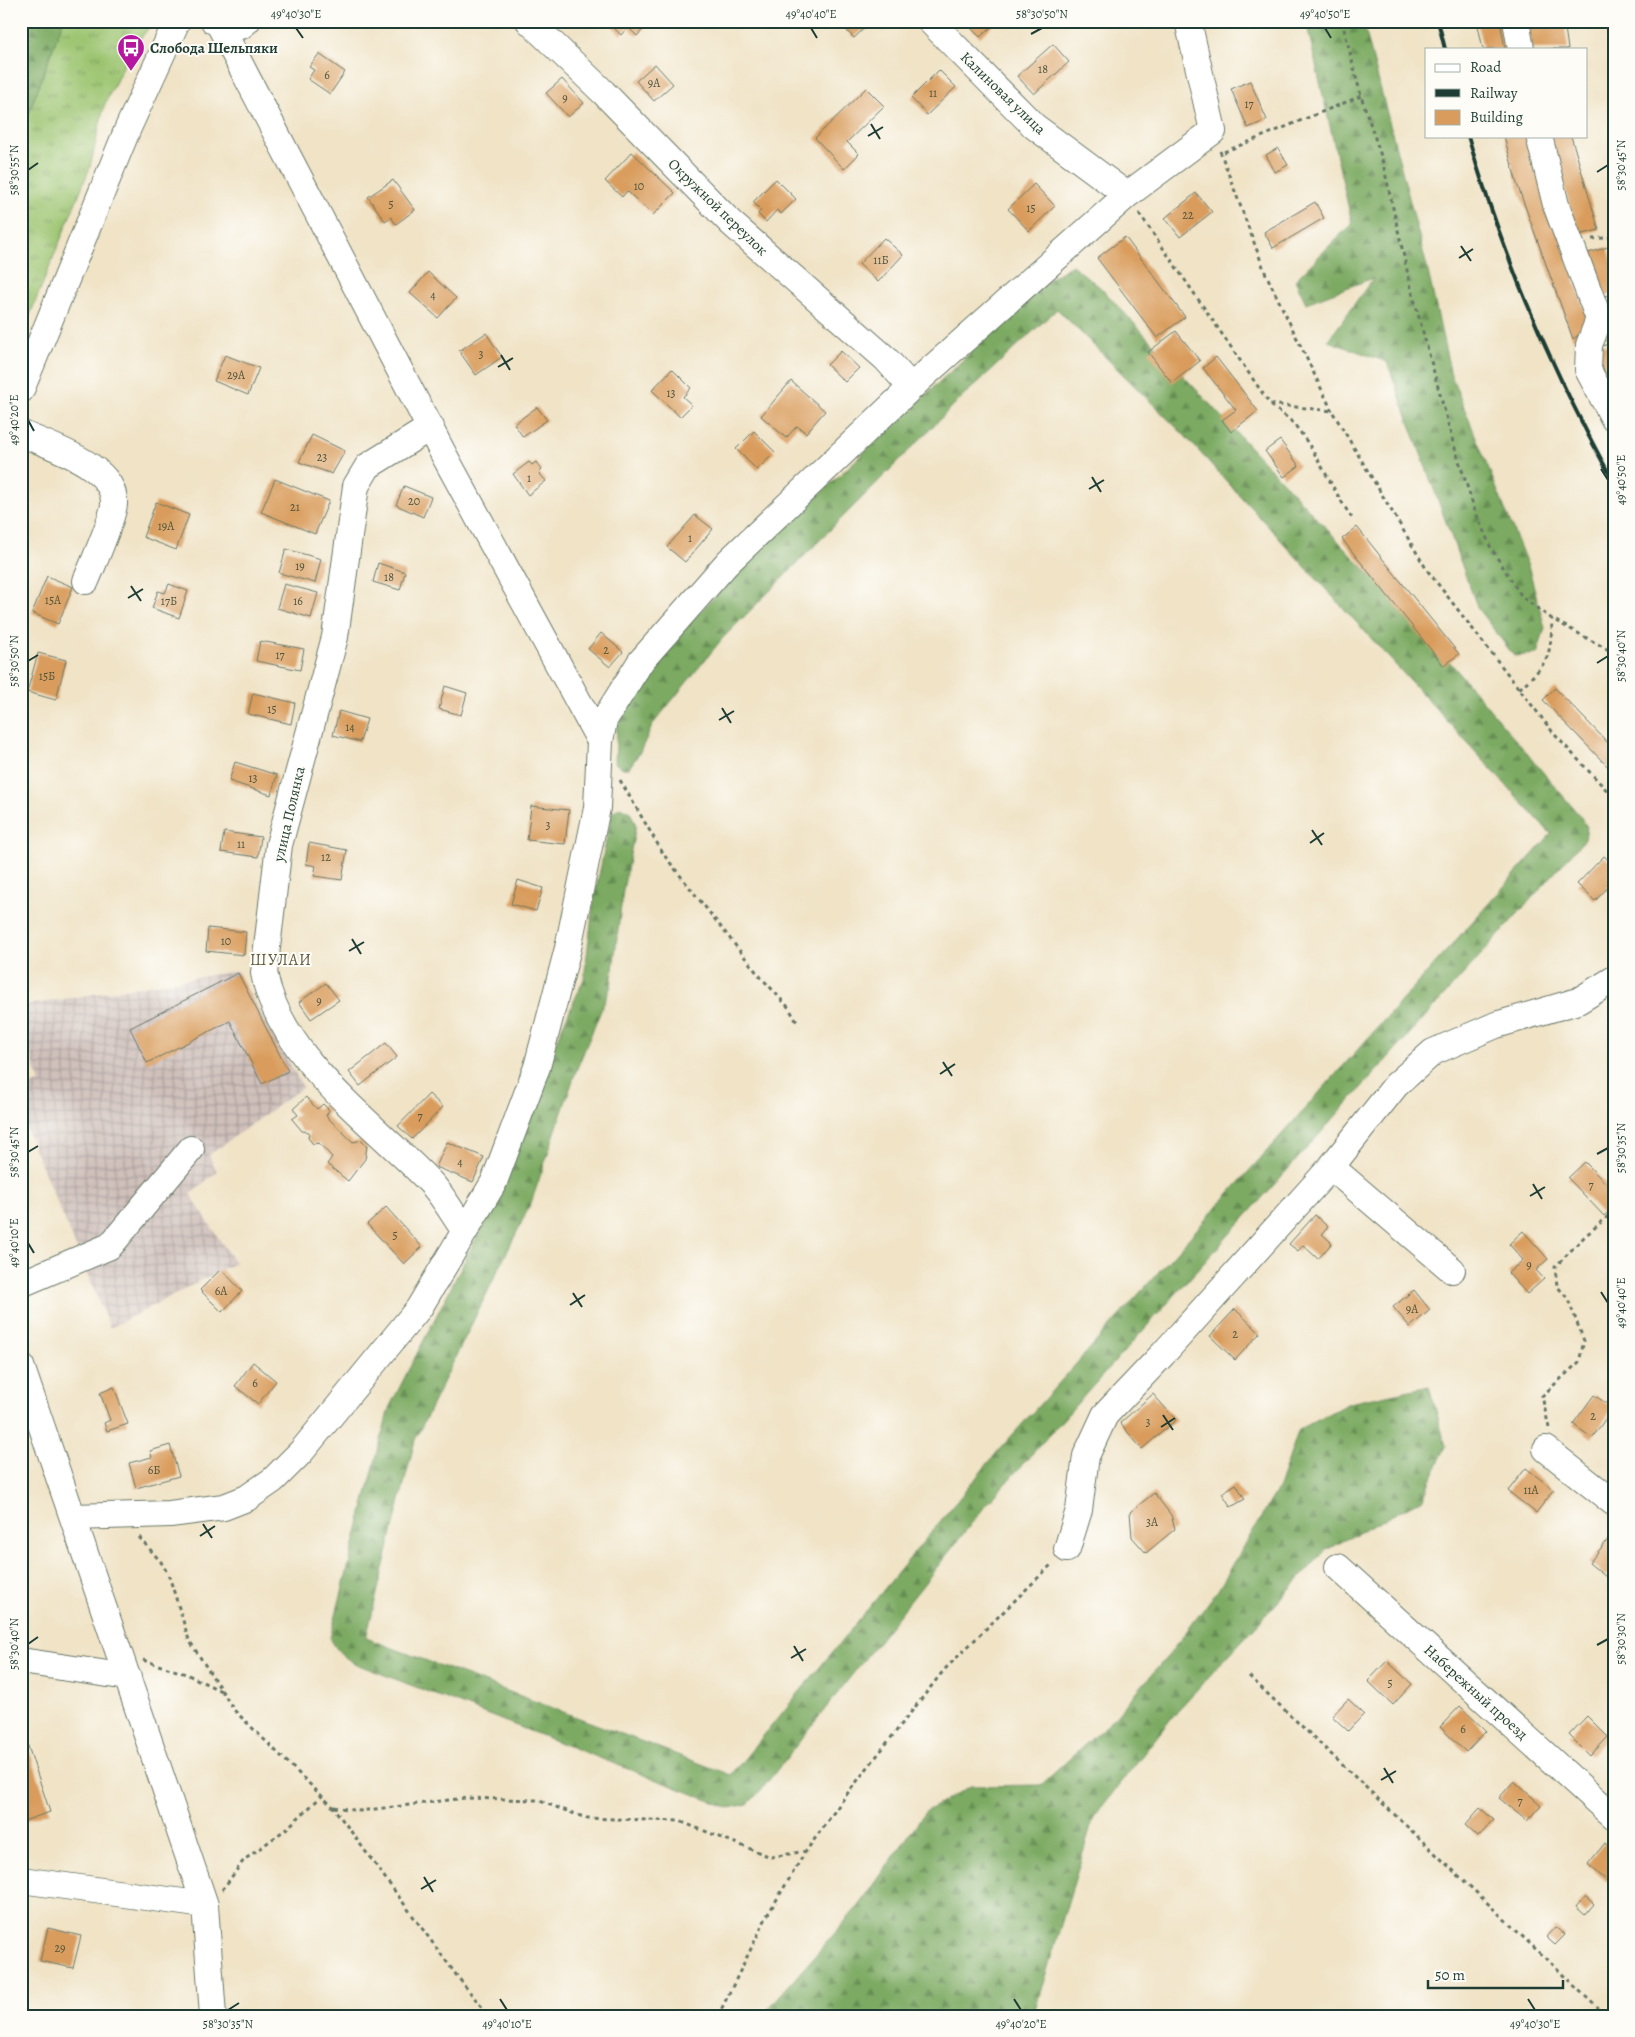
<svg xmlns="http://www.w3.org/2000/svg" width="1635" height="2037" viewBox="0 0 1635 2037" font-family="Alegreya,serif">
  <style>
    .industrial { fill: url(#industrial-grid) }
    .grass { fill: url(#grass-tufts); stroke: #5d8052 }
    .forest { fill: url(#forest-firs); stroke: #4e744b }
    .building { fill: #d99c5c }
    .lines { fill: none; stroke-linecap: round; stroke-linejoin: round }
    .minor-casing { stroke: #687767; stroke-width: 28 }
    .path { stroke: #687767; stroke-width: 3; stroke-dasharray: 4 4; stroke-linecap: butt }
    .minor { stroke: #fff; stroke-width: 26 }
    .rail { stroke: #1f3d34; stroke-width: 4 }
    .ticks { fill: none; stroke: #1f3d34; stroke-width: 2 }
    .labels { text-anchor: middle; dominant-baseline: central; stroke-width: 4; stroke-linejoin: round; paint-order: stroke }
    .number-label { font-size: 12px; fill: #4e553e }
    .poi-label { font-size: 15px; font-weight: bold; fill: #1f3d34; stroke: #fdfcf7; text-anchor: start }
    .street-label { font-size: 15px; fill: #1f3d34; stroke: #fdfcf7 }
    .neighbourhood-label { font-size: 16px; letter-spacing: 1px; fill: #605e42; stroke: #fdfcf7 }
    .neatline { fill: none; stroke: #1f3d34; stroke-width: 2 }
    .ticks-label { font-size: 12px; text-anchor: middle; fill: #1f3d34 }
  </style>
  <defs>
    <pattern id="industrial-grid" width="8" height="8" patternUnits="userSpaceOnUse" patternTransform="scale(1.25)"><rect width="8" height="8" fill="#cfc0bb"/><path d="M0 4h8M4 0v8" fill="none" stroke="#a79d99"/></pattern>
    <pattern id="grass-tufts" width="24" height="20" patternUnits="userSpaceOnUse" patternTransform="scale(1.25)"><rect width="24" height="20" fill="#9bc470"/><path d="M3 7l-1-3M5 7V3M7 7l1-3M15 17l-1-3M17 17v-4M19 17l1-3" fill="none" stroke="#7ea05d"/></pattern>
    <pattern id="forest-firs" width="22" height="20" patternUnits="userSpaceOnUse" patternTransform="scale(1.25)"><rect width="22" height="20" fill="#7caa62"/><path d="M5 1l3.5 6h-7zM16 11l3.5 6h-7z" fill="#658c52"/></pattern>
  </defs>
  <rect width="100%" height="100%" fill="#fdfcf7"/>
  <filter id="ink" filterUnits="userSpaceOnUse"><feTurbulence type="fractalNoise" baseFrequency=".02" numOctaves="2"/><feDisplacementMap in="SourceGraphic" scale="10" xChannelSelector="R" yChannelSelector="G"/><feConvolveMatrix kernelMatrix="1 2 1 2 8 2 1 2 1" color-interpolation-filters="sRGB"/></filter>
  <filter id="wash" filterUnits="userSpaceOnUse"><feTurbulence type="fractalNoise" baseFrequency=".0096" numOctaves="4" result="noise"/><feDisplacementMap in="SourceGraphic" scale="20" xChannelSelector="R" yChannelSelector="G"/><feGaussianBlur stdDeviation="1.12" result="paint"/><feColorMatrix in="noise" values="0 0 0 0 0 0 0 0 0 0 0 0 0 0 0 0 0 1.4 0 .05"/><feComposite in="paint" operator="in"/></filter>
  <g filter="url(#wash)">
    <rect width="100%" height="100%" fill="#f0e3c6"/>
    <path class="industrial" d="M 237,971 L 303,1087 L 209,1155 L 217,1172 L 190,1194 L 235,1263 L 110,1328 L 21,1117 L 21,1087 L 40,1083 L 21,1022 L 21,1006 Z"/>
    <path class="grass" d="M 63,21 L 154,21 L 130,52 L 104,106 L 90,167 L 21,337 L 21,134 Z"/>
    <path class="forest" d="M 21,21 L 63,21 L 21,134 Z
      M 1306,21 L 1363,21 L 1427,267 L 1451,375 L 1529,569 L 1545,628 L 1537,654 L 1514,656 L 1478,609 L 1387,362 L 1328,341 L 1373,278 L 1306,303 L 1295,280 L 1352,223 Z
      M 1072,265 L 1101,288 L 1432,641 L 1580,816 L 1587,827 L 1585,839 L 986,1505 L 762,1789 L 748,1804 L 729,1808 L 356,1664 C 343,1657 337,1651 330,1638 L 389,1408 L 501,1190 L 551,1052 L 584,979 L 594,899 L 612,813 L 620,807 L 630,812 L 636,825 L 623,890 L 611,986 L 576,1071 L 531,1203 L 415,1440 L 366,1638 L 731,1775 L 999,1450 L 1551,834 L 1185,436 L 1057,309 L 958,401 L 722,639 L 653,724 L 640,752 L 629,768 L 623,768 L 615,763 L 617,726 L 687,625 L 762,548 L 1049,279 Z
      M 1429,1386 L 1446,1446 L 1423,1499 L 1326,1550 L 1177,1711 L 1094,1817 L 1033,2016 L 762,2016 L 862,1902 L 925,1812 L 971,1786 L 1041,1785 L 1112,1720 L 1167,1657 L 1218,1590 L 1279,1487 L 1299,1429 L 1349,1403 Z"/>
    <g id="blocks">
      <path class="building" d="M 616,21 L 649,21 L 650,22 L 637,36 L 628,27 L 621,35 L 612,26 Z
        M 841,21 L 872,21 L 854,38 L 839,23 Z
        M 970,21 L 998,21 L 980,37 L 967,24 Z
        M 1477,21 L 1500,21 L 1505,49 L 1483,49 Z
        M 1526,21 L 1564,21 L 1568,49 L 1532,49 Z
        M 1053,44 L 1069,62 L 1034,94 L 1017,76 Z
        M 319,54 L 345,72 L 330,94 L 308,79 L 314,70 L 309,67 Z
        M 655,64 L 673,84 L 654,101 L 636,81 Z
        M 939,70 L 956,87 L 927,115 L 911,98 Z
        M 562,79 L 584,103 L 568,117 L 546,93 Z
        M 1250,81 L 1267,120 L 1248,128 L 1231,89 Z
        M 866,88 L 884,106 L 847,142 L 859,154 L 844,169 L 815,138 Z
        M 1504,136 L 1527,136 L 1590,326 L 1573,339 L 1517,184 Z
        M 1550,136 L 1571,136 L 1599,230 L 1578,235 Z
        M 1278,148 L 1288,165 L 1275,172 L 1266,155 Z
        M 632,152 L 675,193 L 653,215 L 627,191 L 622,197 L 605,181 Z
        M 776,179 L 796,199 L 781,214 L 777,210 L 766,222 L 758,214 L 761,210 L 753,202 Z
        M 393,180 L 415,210 L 396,224 L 391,217 L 385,221 L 368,197 Z
        M 1034,184 L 1055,206 L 1029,231 L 1008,209 Z
        M 1196,193 L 1212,212 L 1180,237 L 1165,218 Z
        M 1315,202 L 1324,218 L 1273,248 L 1264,232 Z
        M 1125,237 L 1185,317 L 1157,338 L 1097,258 Z
        M 884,238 L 903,255 L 878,282 L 859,264 Z
        M 1608,247 L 1614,267 L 1614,294 L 1601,297 L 1588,253 Z
        M 428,272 L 456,298 L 438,318 L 410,293 Z
        M 1176,331 L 1200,361 L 1172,383 L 1148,352 Z
        M 486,333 L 502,357 L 476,375 L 459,351 Z
        M 1613,342 L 1614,343 L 1614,395 L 1595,349 Z
        M 841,351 L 859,368 L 845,382 L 827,365 Z
        M 225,355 L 259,368 L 248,395 L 214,381 Z
        M 1216,357 L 1258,411 L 1231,432 L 1222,420 L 1236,410 L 1203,368 Z
        M 672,369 L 691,388 L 683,397 L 692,405 L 680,417 L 652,390 Z
        M 791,381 L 825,411 L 806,433 L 797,426 L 786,438 L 761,416 Z
        M 537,407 L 547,420 L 523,437 L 514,424 Z
        M 754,431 L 775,452 L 757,470 L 736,449 Z
        M 312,435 L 345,451 L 332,474 L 299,462 Z
        M 1280,440 L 1299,466 L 1284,477 L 1265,451 Z
        M 529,462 L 532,465 L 536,462 L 542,470 L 539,473 L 546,481 L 528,495 L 513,474 Z
        M 275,479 L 329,501 L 315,534 L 261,512 Z
        M 404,486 L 431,497 L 423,517 L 396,505 Z
        M 156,502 L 189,515 L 176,550 L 143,537 Z
        M 695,515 L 713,529 L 685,562 L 667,547 Z
        M 1357,527 L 1459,654 L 1444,666 L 1342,539 Z
        M 286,549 L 321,559 L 315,583 L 279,573 Z
        M 378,563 L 405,572 L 400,590 L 373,582 Z
        M 47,576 L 73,587 L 58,624 L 32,613 Z
        M 169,584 L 188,591 L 179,618 L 152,608 L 158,591 L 165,593 Z
        M 284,584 L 318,593 L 311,618 L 277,608 Z
        M 601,633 L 623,652 L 610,667 L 588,649 Z
        M 260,641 L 304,649 L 300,670 L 256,661 Z
        M 38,653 L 66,660 L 56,700 L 27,692 Z
        M 445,686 L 467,693 L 461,715 L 439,709 Z
        M 1555,688 L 1614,749 L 1614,773 L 1543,700 Z
        M 253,693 L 295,703 L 291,724 L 248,714 Z
        M 339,711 L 367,719 L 360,742 L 333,735 Z
        M 235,762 L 277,775 L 271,795 L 229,781 Z
        M 531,806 L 569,810 L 565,844 L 527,840 Z
        M 224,832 L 261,837 L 258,857 L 221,852 Z
        M 309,843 L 347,850 L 342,880 L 314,876 L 316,866 L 306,864 Z
        M 1604,856 L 1614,865 L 1614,881 L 1595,901 L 1577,884 Z
        M 518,880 L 543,888 L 536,911 L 511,904 Z
        M 208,928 L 246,932 L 244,955 L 206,951 Z
        M 238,973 L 288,1071 L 262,1084 L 230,1021 L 147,1063 L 130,1028 Z
        M 326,983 L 339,1000 L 311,1019 L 299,1002 Z
        M 386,1043 L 397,1057 L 360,1086 L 349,1072 Z
        M 429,1094 L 443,1107 L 412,1139 L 398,1126 Z
        M 306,1097 L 317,1109 L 323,1104 L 329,1110 L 326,1116 L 353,1142 L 362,1140 L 367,1146 L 365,1159 L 348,1181 L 327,1164 L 332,1157 L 319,1143 L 313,1144 L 308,1138 L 309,1132 L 302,1131 L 292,1119 L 298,1115 L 293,1109 Z
        M 447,1142 L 484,1157 L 473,1182 L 436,1167 Z
        M 1585,1162 L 1614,1192 L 1614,1207 L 1604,1216 L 1568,1178 Z
        M 386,1207 L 422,1247 L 404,1264 L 367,1224 Z
        M 1315,1215 L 1328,1227 L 1322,1234 L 1332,1243 L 1318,1259 L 1303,1245 L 1298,1251 L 1289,1244 Z
        M 1523,1231 L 1548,1259 L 1536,1270 L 1544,1279 L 1527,1294 L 1508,1273 L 1523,1260 L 1509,1244 Z
        M 221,1269 L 242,1291 L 222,1312 L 200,1290 Z
        M 1414,1290 L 1430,1310 L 1410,1327 L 1393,1307 Z
        M 1235,1309 L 1260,1333 L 1235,1360 L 1210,1336 Z
        M 253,1362 L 276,1381 L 258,1404 L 235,1386 Z
        M 114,1387 L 128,1424 L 107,1431 L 104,1423 L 110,1420 L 100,1393 Z
        M 1153,1394 L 1176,1420 L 1142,1449 L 1120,1423 Z
        M 1594,1395 L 1613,1408 L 1592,1438 L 1573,1424 Z
        M 170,1445 L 179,1476 L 136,1488 L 129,1463 L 152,1457 L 150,1451 Z
        M 1526,1468 L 1554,1490 L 1536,1513 L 1508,1491 Z
        M 1236,1484 L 1245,1499 L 1231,1507 L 1222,1493 Z
        M 1154,1493 L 1171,1515 L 1175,1529 L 1146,1553 L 1132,1537 L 1130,1512 Z
        M 1614,1532 L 1614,1567 L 1606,1577 L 1589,1563 Z
        M 1387,1661 L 1412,1684 L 1393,1705 L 1368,1681 Z
        M 1348,1699 L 1364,1714 L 1348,1731 L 1332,1716 Z
        M 1460,1706 L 1486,1731 L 1466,1752 L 1440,1727 Z
        M 1587,1716 L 1608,1737 L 1590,1756 L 1569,1735 Z
        M 21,1725 L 50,1812 L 21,1822 Z
        M 1514,1781 L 1541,1805 L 1527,1821 L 1499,1798 Z
        M 1480,1808 L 1494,1820 L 1478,1837 L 1465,1825 Z
        M 1605,1843 L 1614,1851 L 1614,1874 L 1607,1881 L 1588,1864 Z
        M 1585,1896 L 1594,1904 L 1585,1915 L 1576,1907 Z
        M 1555,1927 L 1565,1935 L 1555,1945 L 1546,1937 Z
        M 48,1928 L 81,1936 L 73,1968 L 40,1961 Z"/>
    </g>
  </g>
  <g filter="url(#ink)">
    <use href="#blocks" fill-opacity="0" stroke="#687767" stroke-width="1"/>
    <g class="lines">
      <defs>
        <path id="minor" d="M 214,21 L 219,24 L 241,26 L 247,21
          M 529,21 L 603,92 L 731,223 L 886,359 L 911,387
          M 930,21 L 1034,126 L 1127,195
          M 1516,21 L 1521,49
          M 219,24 L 444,455 L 600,741
          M 1539,136 L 1556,205 L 1599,319 L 1589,345 L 1588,370 L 1614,419
          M 21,390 L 128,128 L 177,21
          M 431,427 L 368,466 L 356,486 L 335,637 L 279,845 L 264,973 C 280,1058 372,1122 429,1181 C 443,1195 453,1215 465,1231
          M 21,433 C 50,447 116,465 114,504 C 113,519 93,564 86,581
          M 1331,1167 L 1452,1270
          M 21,1284 L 110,1246 L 191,1149
          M 21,1366 L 205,1905 L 213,2016
          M 1546,1449 L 1614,1503
          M 74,1517 L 170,1514 L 224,1507 L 247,1498 L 273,1480 L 301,1452 L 419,1308 L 494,1182 L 537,1067 L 568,948 L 597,808 L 600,741 L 604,720 L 641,661 L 728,562 L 921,378 L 1127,195 L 1213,131 L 1188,21
          M 1067,1549 L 1079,1510 L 1086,1456 L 1105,1415 L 1163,1354 L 1331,1167 L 1396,1085 L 1433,1052 L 1496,1025 L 1578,1001 L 1614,979
          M 1338,1567 L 1614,1817
          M 21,1661 L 128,1677
          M 21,1880 L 205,1905"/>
      </defs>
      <use href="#minor" class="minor-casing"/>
      <path class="path" d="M 1342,21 L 1361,96 L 1382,159 L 1411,288 L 1453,442 L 1475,511 L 1491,548 L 1522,597 L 1552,619 L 1607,649 L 1614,656
        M 1220,151 L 1265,272 L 1332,411
        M 1224,152 L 1361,96
        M 1139,213 L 1270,404 L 1332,411 L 1427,570 L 1555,735 L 1614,798
        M 1592,239 L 1614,237
        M 1271,405 C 1279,412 1291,419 1297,428 C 1319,456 1332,489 1352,518
        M 1519,689 C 1548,663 1551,658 1552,619
        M 620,780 L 664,855 L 758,974 L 789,1008 L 798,1024
        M 1549,1428 L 1542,1396 L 1579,1362 L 1584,1341 L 1568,1299 L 1557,1286 L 1555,1267 L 1584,1237 L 1614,1211
        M 139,1537 L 161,1562 L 169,1576 L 189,1640 L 234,1710 L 333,1807 L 457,1976 L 489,2016
        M 143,1660 L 186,1674 L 221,1691
        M 1249,1676 L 1606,2016
        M 334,1807 L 360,1811 L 466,1798 L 537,1800 L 586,1818 L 679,1821 L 771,1857 L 806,1851
        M 222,1890 L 244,1860 L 286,1829 L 322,1796
        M 718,2016 L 768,1914 L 806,1851 L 847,1794 L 944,1670 L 1052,1564"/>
      <use href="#minor" class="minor"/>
      <path class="rail" d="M 1438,21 L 1445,49
        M 1468,136 C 1503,257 1553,373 1614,483"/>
    </g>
  </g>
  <path class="ticks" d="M 296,28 L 303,38M 811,28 L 817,38M 1325,28 L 1331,38M 1031,34 L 1042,28M 871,124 L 880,139M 868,136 L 883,127M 28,170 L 38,163M 1597,172 L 1608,165M 1461,246 L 1471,261M 1459,258 L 1473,249M 501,355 L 510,370M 498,367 L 513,358M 28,420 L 34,431M 1601,469 L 1608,480M 1092,477 L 1101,492M 1089,489 L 1104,480M 131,586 L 141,601M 128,598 L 143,589M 28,661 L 38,655M 1597,663 L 1608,656M 722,708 L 731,723M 719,720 L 734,711M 1312,830 L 1322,845M 1310,843 L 1324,833M 352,939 L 361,954M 349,951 L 364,942M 943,1062 L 952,1076M 940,1074 L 955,1064M 28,1152 L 38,1146M 1597,1154 L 1608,1148M 1533,1184 L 1542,1199M 1530,1196 L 1545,1187M 28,1243 L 34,1253M 1601,1292 L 1608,1303M 573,1293 L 582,1307M 570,1305 L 585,1295M 1163,1415 L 1173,1430M 1161,1427 L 1175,1418M 203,1524 L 212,1538M 200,1536 L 215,1526M 28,1644 L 38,1637M 1597,1645 L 1608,1639M 794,1646 L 803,1661M 791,1658 L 806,1649M 1384,1768 L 1393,1783M 1381,1780 L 1396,1771M 424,1877 L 433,1892M 421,1889 L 436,1880M 500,1999 L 507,2010M 1014,1999 L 1021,2010M 1528,1999 L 1535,2010M 228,2010 L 239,2003"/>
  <defs>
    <symbol id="bus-pin" viewBox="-11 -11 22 30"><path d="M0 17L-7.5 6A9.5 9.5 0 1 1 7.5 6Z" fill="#b5179e" stroke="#fdfcf7"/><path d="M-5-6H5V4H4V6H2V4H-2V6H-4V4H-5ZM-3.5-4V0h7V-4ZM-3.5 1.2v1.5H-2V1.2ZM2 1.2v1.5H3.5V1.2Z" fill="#fff"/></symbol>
  </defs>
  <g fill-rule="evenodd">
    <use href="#bus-pin" x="115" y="32" width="32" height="43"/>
  </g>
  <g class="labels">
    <g class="number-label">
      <text x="1043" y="69">18</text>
      <text x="327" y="75">6</text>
      <text x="654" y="83">9А</text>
      <text x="933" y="93">11</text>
      <text x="565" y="98">9</text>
      <text x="1249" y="104">17</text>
      <text x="639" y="186">10</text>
      <text x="391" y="204">5</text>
      <text x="1031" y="208">15</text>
      <text x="1188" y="215">22</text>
      <text x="881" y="260">11Б</text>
      <text x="433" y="295">4</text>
      <text x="481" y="354">3</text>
      <text x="236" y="375">29А</text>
      <text x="671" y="393">13</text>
      <text x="322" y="457">23</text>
      <text x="529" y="478">1</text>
      <text x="414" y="501">20</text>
      <text x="295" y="507">21</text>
      <text x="166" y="526">19А</text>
      <text x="690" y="538">1</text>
      <text x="300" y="566">19</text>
      <text x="389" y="577">18</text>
      <text x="53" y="600">15А</text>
      <text x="169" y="601">17Б</text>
      <text x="298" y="601">16</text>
      <text x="606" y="650">2</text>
      <text x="280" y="655">17</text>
      <text x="47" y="676">15Б</text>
      <text x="272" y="709">15</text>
      <text x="350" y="727">14</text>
      <text x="253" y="778">13</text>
      <text x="548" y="825">3</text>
      <text x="241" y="844">11</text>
      <text x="326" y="857">12</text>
      <text x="226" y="941">10</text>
      <text x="319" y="1001">9</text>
      <text x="420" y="1116">7</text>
      <text x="460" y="1162">4</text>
      <text x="1591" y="1185">7</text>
      <text x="395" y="1235">5</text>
      <text x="1529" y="1265">9</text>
      <text x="221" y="1291">6А</text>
      <text x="1412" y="1309">9А</text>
      <text x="1235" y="1334">2</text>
      <text x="255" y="1383">6</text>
      <text x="1593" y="1416">2</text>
      <text x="1148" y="1422">3</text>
      <text x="154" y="1470">6Б</text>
      <text x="1531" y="1490">11А</text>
      <text x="1152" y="1522">3А</text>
      <text x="1390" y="1683">5</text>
      <text x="1463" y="1729">6</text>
      <text x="1520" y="1801">7</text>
      <text x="60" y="1948">29</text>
    </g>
    <g class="poi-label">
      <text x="150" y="48">Слобода Шельпяки</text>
    </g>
    <g class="street-label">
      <text transform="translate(1003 93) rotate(44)">Калиновая улица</text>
      <text transform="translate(718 207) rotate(44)">Окружной переулок</text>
      <text transform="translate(289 814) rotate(-77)">улица Полянка</text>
      <text transform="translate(1476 1692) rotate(42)">Набережный проезд</text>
    </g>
    <g class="neighbourhood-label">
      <text x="281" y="960">ШУЛАИ</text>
    </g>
  </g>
  <rect width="1635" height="2037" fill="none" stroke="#fdfcf7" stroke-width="55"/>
  <rect x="1425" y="48" width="162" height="90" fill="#fdfcf7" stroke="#a4b0a9"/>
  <rect x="1435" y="64" width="25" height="8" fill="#ffffff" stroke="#a4b0a9"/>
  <text x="1470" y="72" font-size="15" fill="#1f3d34">Road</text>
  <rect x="1435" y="89" width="25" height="8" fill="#1f3d34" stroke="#a4b0a9"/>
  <text x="1470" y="98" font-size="15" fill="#1f3d34">Railway</text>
  <rect x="1435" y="110" width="25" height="15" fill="#d99c5c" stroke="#a4b0a9"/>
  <text x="1470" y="122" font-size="15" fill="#1f3d34">Building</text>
  <path d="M1428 1980v8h135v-8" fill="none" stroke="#1f3d34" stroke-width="2.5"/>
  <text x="1435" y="1980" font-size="15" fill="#1f3d34" stroke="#fdfcf7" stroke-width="4" paint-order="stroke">50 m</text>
  <rect x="28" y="28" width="1580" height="1982" class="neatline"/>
  <g class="ticks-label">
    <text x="296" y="18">49°40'30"E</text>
    <text x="811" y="18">49°40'40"E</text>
    <text x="1042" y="18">58°30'50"N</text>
    <text x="1325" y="18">49°40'50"E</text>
    <text transform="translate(1621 165) rotate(-90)" y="4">58°30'45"N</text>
    <text transform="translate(14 170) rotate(-90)" y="4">58°30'55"N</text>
    <text transform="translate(14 420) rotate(-90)" y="4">49°40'20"E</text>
    <text transform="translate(1621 480) rotate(-90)" y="4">49°40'50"E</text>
    <text transform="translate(1621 656) rotate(-90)" y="4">58°30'40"N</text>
    <text transform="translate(14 661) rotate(-90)" y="4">58°30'50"N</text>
    <text transform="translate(1621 1148) rotate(-90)" y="4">58°30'35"N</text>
    <text transform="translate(14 1152) rotate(-90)" y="4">58°30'45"N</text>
    <text transform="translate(14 1243) rotate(-90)" y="4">49°40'10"E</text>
    <text transform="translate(1621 1303) rotate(-90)" y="4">49°40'40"E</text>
    <text transform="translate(1621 1639) rotate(-90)" y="4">58°30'30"N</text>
    <text transform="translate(14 1644) rotate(-90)" y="4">58°30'40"N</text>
    <text x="228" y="2028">58°30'35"N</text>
    <text x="507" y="2028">49°40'10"E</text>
    <text x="1021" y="2028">49°40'20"E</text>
    <text x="1535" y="2028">49°40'30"E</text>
  </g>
</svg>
